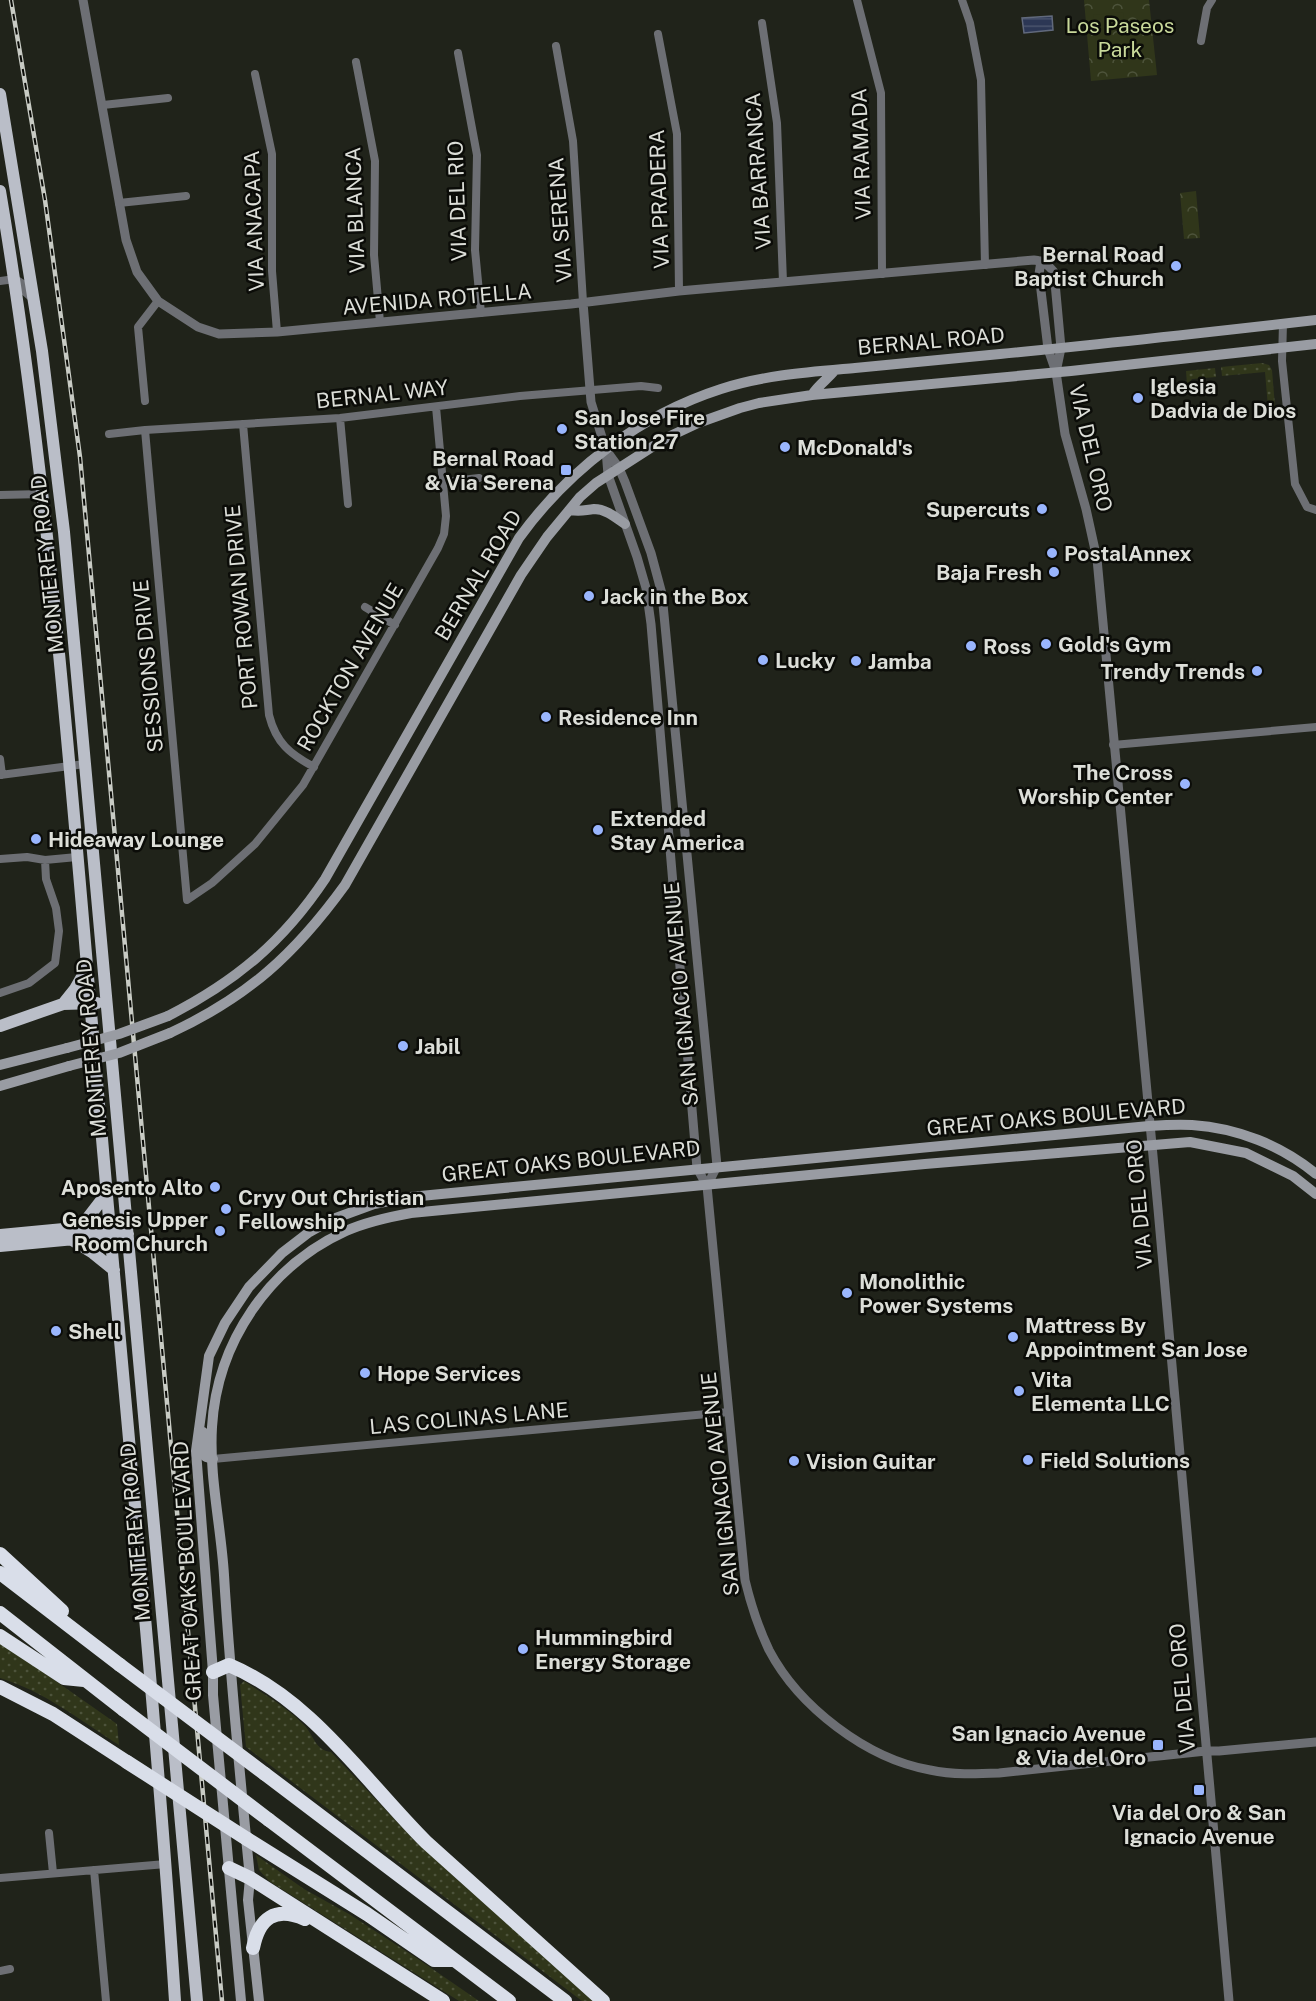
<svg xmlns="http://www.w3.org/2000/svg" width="1316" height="2001" viewBox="0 0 1316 2001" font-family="'Public Sans',sans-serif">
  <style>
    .grass { fill: url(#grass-dots) }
    .park { fill: url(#park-crowns) }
    .pitch { fill: #30361a }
    .water { fill: url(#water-rules); stroke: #61697c; stroke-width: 1.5 }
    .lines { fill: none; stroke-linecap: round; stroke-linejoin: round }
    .minor { stroke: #6d6f74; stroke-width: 8 }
    .tertiary { stroke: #6d6f74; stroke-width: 9 }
    .secondary { stroke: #999ca3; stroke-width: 10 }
    .primary { stroke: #babec8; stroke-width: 12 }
    .motorway { stroke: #d9dee9; stroke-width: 14 }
    .rail-casing { stroke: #c8cbc4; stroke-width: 4.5 }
    .rail { stroke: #0b0c08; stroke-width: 2; stroke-dasharray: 7; stroke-linecap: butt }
    .secondary-bridge { stroke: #999ca3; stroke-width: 10 }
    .motorway-bridge { stroke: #d9dee9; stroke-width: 14 }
    .poi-dot { fill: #99b5fd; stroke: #0b0c08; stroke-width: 2 }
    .labels { text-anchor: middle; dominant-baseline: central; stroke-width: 5; stroke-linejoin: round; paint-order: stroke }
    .park-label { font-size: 21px; fill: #c8d89a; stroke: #0b0c08 }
    .street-label { font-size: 21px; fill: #dcded8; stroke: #0b0c08 }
    .poi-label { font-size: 21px; font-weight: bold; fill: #dcded8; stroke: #0b0c08; text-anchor: start }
  </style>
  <defs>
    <pattern id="grass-dots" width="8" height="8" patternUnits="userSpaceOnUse" patternTransform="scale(1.5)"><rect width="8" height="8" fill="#30361a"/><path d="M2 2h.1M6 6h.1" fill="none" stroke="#4d533b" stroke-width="1.8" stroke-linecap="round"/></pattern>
    <pattern id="park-crowns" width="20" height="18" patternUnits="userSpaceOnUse" patternTransform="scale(1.5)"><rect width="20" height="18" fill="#30361a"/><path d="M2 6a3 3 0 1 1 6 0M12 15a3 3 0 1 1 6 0" fill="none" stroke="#4d533b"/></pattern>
    <pattern id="water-rules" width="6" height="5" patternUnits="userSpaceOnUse" patternTransform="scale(1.5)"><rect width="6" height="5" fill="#2c3755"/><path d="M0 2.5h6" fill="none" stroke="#4a546d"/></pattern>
  </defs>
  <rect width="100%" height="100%" fill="#20231a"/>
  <path class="grass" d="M 1262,363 L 1269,365 L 1272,370 L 1275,406 L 1268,407 L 1265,372 L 1222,376 L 1221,367 Z
    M 1215,368 L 1216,377 L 1192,379 L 1187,385 L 1186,371 Z
    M 0,1642 L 117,1724 L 119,1745 C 81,1721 44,1691 0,1678 Z
    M 244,1681 C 265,1695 288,1708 305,1726 C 314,1736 315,1750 331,1752 L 414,1840 L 460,1882 L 600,2001 L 582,2001 L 246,1747 L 240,1685 Z
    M 256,1855 L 304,1889 L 349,1914 L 418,1959 L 479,2001 L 459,2001 L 269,1881 L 259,1870 Z"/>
  <path class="park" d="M 1084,0 L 1149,0 L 1157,75 L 1091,81 Z
    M 1196,191 L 1200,238 L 1184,239 L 1180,193 Z"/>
  <path class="pitch" d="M 1123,12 L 1124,26 L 1095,29 L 1093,15 Z
    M 1127,33 L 1129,47 L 1097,51 L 1095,37 Z"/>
  <path class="water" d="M 1052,16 L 1053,30 L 1024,33 L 1022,18 Z"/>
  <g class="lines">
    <path class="minor" d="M 857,0 L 881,93 L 882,274
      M 962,0 L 970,23 L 981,80 L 985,265
      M 762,23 L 777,123 L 783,282
      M 658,34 L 677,134 L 679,291
      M 1201,41 L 1207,8 L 1212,0
      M 556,46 L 573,141 L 583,302
      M 458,53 L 477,155 L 475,250 L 481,313
      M 356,62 L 375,161 L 374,255 L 380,322
      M 255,74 L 272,154 L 272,271 L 277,332
      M 103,105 L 168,98
      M 119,203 L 186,196
      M 0,281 L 15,279 L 23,284 L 25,292 L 33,299
      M 1283,323 L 1282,361 L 1295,484 L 1307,507 L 1316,510
      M 145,401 L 138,327 L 158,301
      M 340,418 L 348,504
      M 243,424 L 269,715 C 276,743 290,754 314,767
      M 145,430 L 187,900 L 212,883 L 255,844 L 303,785 L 438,548 L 444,534 L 446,516 L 436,407
      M 109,434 L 145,430 L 340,418 L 520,396 L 641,386 L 658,388
      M 444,482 L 479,478
      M 0,495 L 43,494
      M 365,607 L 395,625
      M 1113,745 L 1316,727
      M 0,759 L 2,775
      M 0,775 L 85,764
      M 0,859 L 27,857 L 45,860 L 77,857
      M 0,993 L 29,983 L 55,963 L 59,931 L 56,908 L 46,879 L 45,860
      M 213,1459 L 729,1412
      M 49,1833 L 53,1873
      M 94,1870 L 106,2001
      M 0,1878 L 166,1864
      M 0,1971 L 10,1969"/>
    <path class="tertiary" d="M 83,0 L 126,240 L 137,272 L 158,301 L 198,327 L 219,334 L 277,332 L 571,304 L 679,291 L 1034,260 C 1044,261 1048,265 1054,272 L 1061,348 L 1056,372
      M 1041,261 L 1039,274 L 1048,349 L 1056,372 L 1065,434 L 1086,509 L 1097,559 L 1158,1209 L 1229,2001
      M 583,302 L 591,402 L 606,450 L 608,475 L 637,557 L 646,588 L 651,624 L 697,1168 L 707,1186 L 745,1580 C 751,1605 758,1627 769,1650 C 799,1707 867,1759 930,1770 C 953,1775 976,1774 999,1773 L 1206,1751 L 1219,1751 L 1316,1742
      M 606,450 L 619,468 L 625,482 L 651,553 L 662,594 L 717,1166 L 707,1186"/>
    <path class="secondary" d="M 812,395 C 818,385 828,379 835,370
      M 570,510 C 581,512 584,510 594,509 C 606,509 615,517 625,524
      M 168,1016 C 235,982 283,942 325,879 L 519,538 C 569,469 640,415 721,389 C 764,375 810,372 855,368 C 903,363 952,359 1000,354 C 1105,344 1211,332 1316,320
      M 170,1033 C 248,997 295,954 345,885 L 521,575 L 547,537 L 580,497 L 596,483 L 666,438 L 698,423 L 740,408 L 759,403 L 812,395 L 1071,371 L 1316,344
      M 0,1065 L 67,1048
      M 0,1086 L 69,1066
      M 203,1432 L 206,1457 L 213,1459
      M 241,2001 L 213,1695 L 213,1672 L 196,1451 L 209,1356 L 225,1323 L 249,1287 L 282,1253 L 308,1233 L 333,1219 L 374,1204 L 410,1197 L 1149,1126 C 1163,1125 1178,1124 1192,1125 C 1237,1128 1281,1145 1316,1174
      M 259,2001 L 248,1900 L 250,1878 C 240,1777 230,1676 224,1575 C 221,1526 209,1476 212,1427 C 217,1342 269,1266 346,1231 C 366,1222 389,1217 411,1213 L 925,1164 L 1190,1142 L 1246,1153 L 1293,1176 L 1316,1194"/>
    <path class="primary" d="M 0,94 L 42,351 L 64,532 L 197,2001
      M 0,191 C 52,500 73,814 101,1127 C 126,1418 156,1709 175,2001
      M 63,1004 L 75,989 L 87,968
      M 0,1026 L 63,1004 L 97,1003
      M 80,1228 L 107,1193
      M 0,1235 L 127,1223
      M 72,1240 L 93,1253 L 114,1270
      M 0,1246 L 128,1234"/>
    <path class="motorway" d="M 0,1554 L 62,1611
      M 0,1573 L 120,1665
      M 0,1613 L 124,1710
      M 0,1636 L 64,1678 L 84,1680
      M 213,1672 L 229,1665 C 312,1700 364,1780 426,1842 L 603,2001
      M 0,1687 L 53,1714 L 127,1762
      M 265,1774 L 565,2001
      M 269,1820 L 509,2001
      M 247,1839 L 367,1914 L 434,1960 L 454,1960
      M 229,1868 L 250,1878 L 443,2001
      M 253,1948 C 259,1918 275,1906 305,1919"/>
    <defs>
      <path id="rail" d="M 11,0 L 45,200 L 80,457 L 222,2001"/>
    </defs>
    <use href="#rail" class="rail-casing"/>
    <use href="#rail" class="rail"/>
    <path class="secondary-bridge" d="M 67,1048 L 119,1034 L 168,1016
      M 69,1066 L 119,1053 L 170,1033"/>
    <path class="motorway-bridge" d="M 120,1665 L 265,1774
      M 124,1710 L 269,1820
      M 127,1762 L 247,1839"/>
  </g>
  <g class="poi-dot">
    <circle cx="1176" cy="266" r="6"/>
    <circle cx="1138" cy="398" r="6"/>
    <circle cx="562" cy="429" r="6"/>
    <circle cx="785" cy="447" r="6"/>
    <rect x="560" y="464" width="12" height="12" rx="3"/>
    <circle cx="1042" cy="509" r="6"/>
    <circle cx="1052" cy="553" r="6"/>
    <circle cx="1054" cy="572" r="6"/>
    <circle cx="589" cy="596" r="6"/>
    <circle cx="1046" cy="644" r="6"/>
    <circle cx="971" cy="646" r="6"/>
    <circle cx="763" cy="660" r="6"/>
    <circle cx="856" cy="661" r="6"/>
    <circle cx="1257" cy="671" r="6"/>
    <circle cx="546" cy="717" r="6"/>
    <circle cx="1185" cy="784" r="6"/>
    <circle cx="598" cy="830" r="6"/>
    <circle cx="36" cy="839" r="6"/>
    <circle cx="403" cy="1046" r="6"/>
    <circle cx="215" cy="1187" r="6"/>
    <circle cx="226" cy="1209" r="6"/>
    <circle cx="220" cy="1231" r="6"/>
    <circle cx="847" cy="1293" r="6"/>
    <circle cx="56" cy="1331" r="6"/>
    <circle cx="1013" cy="1337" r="6"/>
    <circle cx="365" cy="1373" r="6"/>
    <circle cx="1019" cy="1391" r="6"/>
    <circle cx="1028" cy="1460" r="6"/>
    <circle cx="794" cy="1461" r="6"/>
    <circle cx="523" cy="1649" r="6"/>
    <rect x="1152" y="1739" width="12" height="12" rx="3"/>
    <rect x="1193" y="1784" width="12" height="12" rx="3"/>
  </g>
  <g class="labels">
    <g class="park-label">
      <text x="1120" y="25">Los Paseos<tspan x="1120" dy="24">Park</tspan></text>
    </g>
    <g class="street-label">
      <text transform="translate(861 154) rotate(-92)">VIA RAMADA</text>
      <text transform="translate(758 171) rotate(-94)">VIA BARRANCA</text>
      <text transform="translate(659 199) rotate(-92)">VIA PRADERA</text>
      <text transform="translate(457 201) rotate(-92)">VIA DEL RIO</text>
      <text transform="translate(355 210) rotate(-92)">VIA BLANCA</text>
      <text transform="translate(560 220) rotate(-94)">VIA SERENA</text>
      <text transform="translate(254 221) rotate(-92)">VIA ANACAPA</text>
      <text transform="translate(437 299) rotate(-5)">AVENIDA ROTELLA</text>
      <text transform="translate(931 341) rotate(-5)">BERNAL ROAD</text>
      <text transform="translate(382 394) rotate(-6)">BERNAL WAY</text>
      <text transform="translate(1091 448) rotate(77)">VIA DEL ORO</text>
      <text transform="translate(47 564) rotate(-96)">MONTEREY ROAD</text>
      <text transform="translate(478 575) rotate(-59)">BERNAL ROAD</text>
      <text transform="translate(241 607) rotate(-95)">PORT ROWAN DRIVE</text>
      <text transform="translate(148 666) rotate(-95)">SESSIONS DRIVE</text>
      <text transform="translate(350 667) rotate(-60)">ROCKTON AVENUE</text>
      <text transform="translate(681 994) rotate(-95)">SAN IGNACIO AVENUE</text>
      <text transform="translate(91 1048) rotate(-95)">MONTEREY ROAD</text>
      <text transform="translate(1056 1117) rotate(-5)">GREAT OAKS BOULEVARD</text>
      <text transform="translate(571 1161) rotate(-6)">GREAT OAKS BOULEVARD</text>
      <text transform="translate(1139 1204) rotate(-95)">VIA DEL ORO</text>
      <text transform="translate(469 1418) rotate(-5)">LAS COLINAS LANE</text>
      <text transform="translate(720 1484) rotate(-96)">SAN IGNACIO AVENUE</text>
      <text transform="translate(135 1532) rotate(-95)">MONTEREY ROAD</text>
      <text transform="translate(187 1571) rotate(-93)">GREAT OAKS BOULEVARD</text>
      <text transform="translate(1182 1688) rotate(-95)">VIA DEL ORO</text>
    </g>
    <g class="poi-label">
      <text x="1164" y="254" text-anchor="end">Bernal Road<tspan x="1164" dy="24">Baptist Church</tspan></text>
      <text x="1150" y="386">Iglesia<tspan x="1150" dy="24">Dadvia de Dios</tspan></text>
      <text x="574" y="417">San Jose Fire<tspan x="574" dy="24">Station 27</tspan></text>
      <text x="797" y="447">McDonald's</text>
      <text x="554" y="458" text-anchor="end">Bernal Road<tspan x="554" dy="24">&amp; Via Serena</tspan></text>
      <text x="1030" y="509" text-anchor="end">Supercuts</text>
      <text x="1064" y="553">PostalAnnex</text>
      <text x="1042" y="572" text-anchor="end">Baja Fresh</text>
      <text x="601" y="596">Jack in the Box</text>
      <text x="1058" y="644">Gold's Gym</text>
      <text x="983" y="646">Ross</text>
      <text x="775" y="660">Lucky</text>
      <text x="868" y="661">Jamba</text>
      <text x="1245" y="671" text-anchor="end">Trendy Trends</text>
      <text x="558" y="717">Residence Inn</text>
      <text x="1173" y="772" text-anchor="end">The Cross<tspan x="1173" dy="24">Worship Center</tspan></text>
      <text x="610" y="818">Extended<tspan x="610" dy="24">Stay America</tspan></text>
      <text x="48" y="839">Hideaway Lounge</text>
      <text x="415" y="1046">Jabil</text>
      <text x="203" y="1187" text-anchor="end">Aposento Alto</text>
      <text x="238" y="1197">Cryy Out Christian<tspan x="238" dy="24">Fellowship</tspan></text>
      <text x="208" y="1219" text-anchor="end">Genesis Upper<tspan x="208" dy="24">Room Church</tspan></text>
      <text x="859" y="1281">Monolithic<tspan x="859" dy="24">Power Systems</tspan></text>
      <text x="1025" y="1325">Mattress By<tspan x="1025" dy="24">Appointment San Jose</tspan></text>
      <text x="68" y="1331">Shell</text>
      <text x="377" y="1373">Hope Services</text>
      <text x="1031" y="1379">Vita<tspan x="1031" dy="24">Elementa LLC</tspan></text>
      <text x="1040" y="1460">Field Solutions</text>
      <text x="806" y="1461">Vision Guitar</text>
      <text x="535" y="1637">Hummingbird<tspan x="535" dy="24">Energy Storage</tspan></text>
      <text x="1146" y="1733" text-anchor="end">San Ignacio Avenue<tspan x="1146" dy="24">&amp; Via del Oro</tspan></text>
      <text x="1199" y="1812" text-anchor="middle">Via del Oro &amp; San<tspan x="1199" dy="24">Ignacio Avenue</tspan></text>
    </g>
  </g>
</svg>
